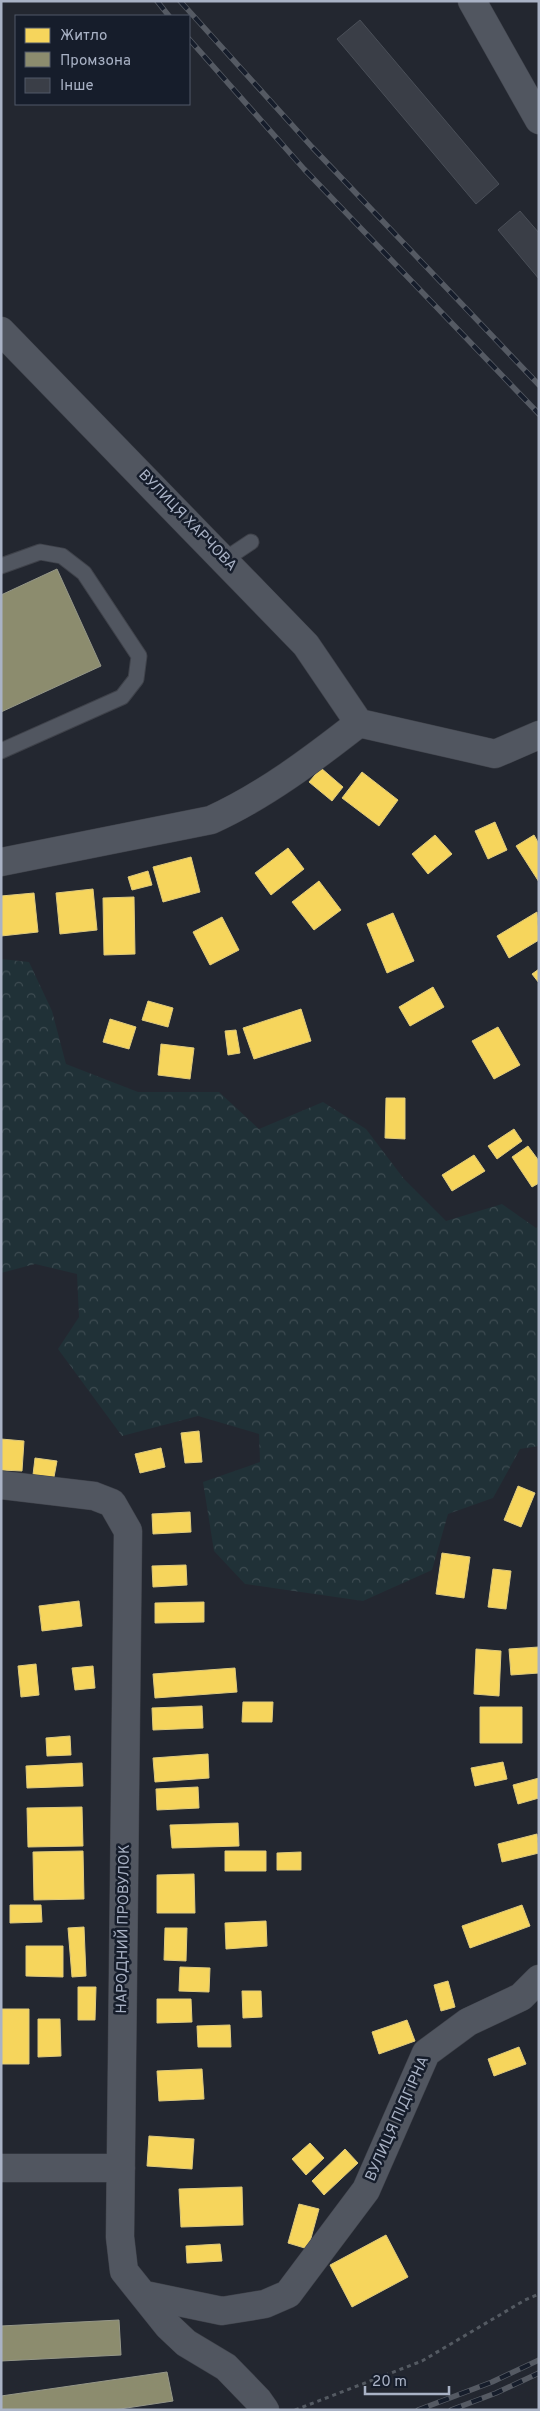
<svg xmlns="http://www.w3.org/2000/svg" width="540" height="2411" viewBox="0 0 540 2411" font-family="Overpass,sans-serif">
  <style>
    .forest { fill: url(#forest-crowns) }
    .homes { fill: #f6d55c; stroke: #dfca7c }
    .industry { fill: #8c8c6e; stroke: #959788 }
    .building { fill: #3a3e47; stroke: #4a4f58 }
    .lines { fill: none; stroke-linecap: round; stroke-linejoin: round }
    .lane-casing { stroke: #3f424a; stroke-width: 17 }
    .street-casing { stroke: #3f424a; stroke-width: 29 }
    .path { stroke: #545a62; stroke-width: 3; stroke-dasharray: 4 4; stroke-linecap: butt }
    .lane { stroke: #515660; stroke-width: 15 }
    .street { stroke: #515660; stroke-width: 28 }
    .rail-casing { stroke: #555a63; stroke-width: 5.5 }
    .rail { stroke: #161d2b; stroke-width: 4; stroke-dasharray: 11; stroke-linecap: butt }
    .labels { text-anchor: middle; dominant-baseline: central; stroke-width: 5; stroke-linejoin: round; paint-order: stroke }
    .street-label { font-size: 15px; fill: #a9b2c5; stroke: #161d2b }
  </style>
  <defs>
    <pattern id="forest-crowns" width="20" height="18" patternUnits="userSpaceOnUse" patternTransform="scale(1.25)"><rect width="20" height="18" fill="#203137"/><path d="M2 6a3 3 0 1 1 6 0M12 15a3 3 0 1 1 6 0" fill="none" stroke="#3e4c52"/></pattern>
  </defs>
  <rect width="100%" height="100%" fill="#232730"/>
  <path class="forest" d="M 1,959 L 29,962 L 52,1011 L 66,1064 L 138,1092 L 219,1092 L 259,1129 L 323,1102 L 366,1129 L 404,1179 L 446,1221 L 502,1204 L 536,1228 L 539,1226 L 539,1446 L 520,1449 L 493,1498 L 448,1514 L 432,1570 L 363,1601 L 245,1584 L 214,1551 L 203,1482 L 260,1462 L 259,1434 L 198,1416 L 122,1436 L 58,1349 L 79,1317 L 77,1274 L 35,1264 L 1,1273 Z"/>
  <path class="homes" d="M 321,768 L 343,787 L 332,801 L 309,782 Z
    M 362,772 L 398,800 L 379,826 L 342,798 Z
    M 495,822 L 507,850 L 488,859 L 475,831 Z
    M 435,835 L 452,854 L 428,874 L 412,854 Z
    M 534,835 L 539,844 L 539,882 L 516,846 Z
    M 288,848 L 304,869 L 271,895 L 255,873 Z
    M 191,857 L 200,892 L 163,902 L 153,867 Z
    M 148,871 L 152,885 L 132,890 L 128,877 Z
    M 319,881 L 341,910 L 314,930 L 292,902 Z
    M 93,889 L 97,930 L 60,934 L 56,893 Z
    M 34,893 L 38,932 L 1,936 L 1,896 Z
    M 134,897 L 135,954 L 104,955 L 103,898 Z
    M 537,912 L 539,940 L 509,958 L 497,936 Z
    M 393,913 L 414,961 L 387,973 L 367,924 Z
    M 222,917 L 239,950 L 210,965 L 193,932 Z
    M 539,969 L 539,983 L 532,974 Z
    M 433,987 L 444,1007 L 410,1026 L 399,1007 Z
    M 148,1001 L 173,1008 L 168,1027 L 142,1020 Z
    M 301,1009 L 311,1041 L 254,1059 L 243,1028 Z
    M 110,1019 L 136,1027 L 129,1049 L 103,1042 Z
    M 498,1027 L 520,1065 L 494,1079 L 472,1041 Z
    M 236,1030 L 240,1053 L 228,1055 L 225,1031 Z
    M 161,1044 L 194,1048 L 190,1079 L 158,1075 Z
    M 386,1098 L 405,1098 L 405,1139 L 385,1138 Z
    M 514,1129 L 522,1141 L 497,1159 L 488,1146 Z
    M 528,1146 L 539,1161 L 539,1183 L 532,1187 L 512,1157 Z
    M 474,1155 L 485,1171 L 452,1191 L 442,1175 Z
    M 199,1431 L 202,1462 L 185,1463 L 181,1433 Z
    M 1,1439 L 24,1441 L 22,1471 L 1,1470 Z
    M 161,1448 L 165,1467 L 140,1473 L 135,1454 Z
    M 35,1458 L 57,1461 L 54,1477 L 33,1475 Z
    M 518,1486 L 535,1493 L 521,1527 L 504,1520 Z
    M 190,1512 L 191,1532 L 153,1534 L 152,1514 Z
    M 442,1553 L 470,1557 L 464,1598 L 436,1594 Z
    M 186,1565 L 187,1585 L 153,1587 L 152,1566 Z
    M 493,1569 L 511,1571 L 506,1609 L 488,1607 Z
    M 79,1601 L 82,1626 L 42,1631 L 39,1606 Z
    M 204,1602 L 204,1622 L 155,1623 L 155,1603 Z
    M 539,1647 L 539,1673 L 511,1675 L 509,1649 Z
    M 476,1649 L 501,1651 L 499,1696 L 474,1694 Z
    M 36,1664 L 39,1695 L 21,1697 L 18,1666 Z
    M 93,1666 L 95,1688 L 75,1690 L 72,1668 Z
    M 235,1668 L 237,1692 L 155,1698 L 153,1674 Z
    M 243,1702 L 273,1702 L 272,1722 L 242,1722 Z
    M 202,1706 L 203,1728 L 153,1730 L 152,1708 Z
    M 480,1707 L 522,1707 L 522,1743 L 480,1743 Z
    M 70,1736 L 71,1755 L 47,1756 L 46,1738 Z
    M 208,1754 L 209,1778 L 155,1782 L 153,1758 Z
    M 503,1762 L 507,1779 L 475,1786 L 471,1768 Z
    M 82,1763 L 83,1786 L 27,1788 L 26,1766 Z
    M 539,1778 L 539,1798 L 518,1804 L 513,1785 Z
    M 198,1787 L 199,1808 L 157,1810 L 156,1789 Z
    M 82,1807 L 83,1846 L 28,1847 L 27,1808 Z
    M 238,1823 L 239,1846 L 172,1848 L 170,1825 Z
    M 537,1834 L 539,1853 L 502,1862 L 498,1844 Z
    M 83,1851 L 84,1899 L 34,1900 L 33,1852 Z
    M 225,1851 L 266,1851 L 266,1871 L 225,1871 Z
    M 301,1852 L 301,1870 L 277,1870 L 277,1853 Z
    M 194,1874 L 195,1913 L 157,1913 L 157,1875 Z
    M 10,1905 L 41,1905 L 42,1922 L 10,1923 Z
    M 522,1905 L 530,1926 L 470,1948 L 462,1926 Z
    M 266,1921 L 267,1946 L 226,1949 L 225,1923 Z
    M 84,1927 L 86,1976 L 72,1977 L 68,1928 Z
    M 165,1928 L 187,1928 L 186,1961 L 164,1960 Z
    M 26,1946 L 63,1946 L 63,1977 L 26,1976 Z
    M 180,1967 L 210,1968 L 209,1992 L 179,1991 Z
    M 448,1981 L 455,2007 L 441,2011 L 434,1985 Z
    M 78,1987 L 96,1987 L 95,2020 L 78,2020 Z
    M 242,1991 L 261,1991 L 262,2017 L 243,2018 Z
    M 157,1999 L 191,1999 L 192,2022 L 157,2023 Z
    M 1,2009 L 29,2009 L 29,2064 L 1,2064 Z
    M 38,2019 L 60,2019 L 61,2056 L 38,2057 Z
    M 407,2020 L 415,2041 L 379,2054 L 372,2032 Z
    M 230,2025 L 231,2047 L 198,2047 L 197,2026 Z
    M 519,2047 L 526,2064 L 494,2076 L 488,2059 Z
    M 202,2069 L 204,2099 L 159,2101 L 157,2071 Z
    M 149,2136 L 194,2139 L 192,2169 L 147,2166 Z
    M 310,2143 L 324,2158 L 306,2175 L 292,2159 Z
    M 345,2149 L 358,2163 L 324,2195 L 312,2181 Z
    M 242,2187 L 243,2225 L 181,2227 L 179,2189 Z
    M 299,2204 L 319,2209 L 308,2249 L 288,2243 Z
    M 386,2235 L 408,2277 L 352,2307 L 330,2265 Z
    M 220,2244 L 222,2261 L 187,2263 L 186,2246 Z"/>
  <path class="industry" d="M 57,569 L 101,666 L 1,712 L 1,595 Z
    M 119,2320 L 121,2355 L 1,2361 L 1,2326 Z
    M 167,2372 L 173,2401 L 113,2410 L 1,2410 L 1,2396 Z"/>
  <path class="building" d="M 360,20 L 499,184 L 476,204 L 337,39 Z
    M 520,211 L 539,233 L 539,279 L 498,230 Z"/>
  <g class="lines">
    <defs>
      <path id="lane" d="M 224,560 L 251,542
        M 1,566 L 40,552 L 62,556 L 84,573 L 139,656 L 136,679 L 122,697 L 1,751"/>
      <path id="street" d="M 472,1 L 539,120
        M 1,331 L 306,645 L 359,723
        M 359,723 L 495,754 L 539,735
        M 1,862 L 211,820 C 264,796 313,759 359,723
        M 1,1485 L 94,1496 L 112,1503 L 128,1531 L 120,2237 L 124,2271 L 168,2326 L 186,2343 L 226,2367 L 258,2400 L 265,2410
        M 1,2168 L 121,2168
        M 145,2295 L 222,2311 L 265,2304 L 288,2294 L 366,2190 L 426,2053 L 468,2022 L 521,1997 L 539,1979"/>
    </defs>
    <use href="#lane" class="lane-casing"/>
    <use href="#street" class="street-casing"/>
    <path class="path" d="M 295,2410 L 422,2361 L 525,2300 L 539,2294"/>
    <use href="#lane" class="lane"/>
    <use href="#street" class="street"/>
    <defs>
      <path id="rail" d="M 157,1 L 169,16
        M 180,1 L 312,147 L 539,385
        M 189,39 L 304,169 L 539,414
        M 418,2410 L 492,2382 L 539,2360
        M 451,2410 L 496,2393 L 539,2373"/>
    </defs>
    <use href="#rail" class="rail-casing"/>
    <use href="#rail" class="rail"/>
  </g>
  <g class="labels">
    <g class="street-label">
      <text transform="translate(187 521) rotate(46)">ВУЛИЦЯ ХАРЧОВА</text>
      <text transform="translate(124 1929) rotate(-89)">НАРОДНИЙ ПРОВУЛОК</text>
      <text transform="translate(398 2119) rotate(-66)">ВУЛИЦЯ ПІДГІРНА</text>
    </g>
  </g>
  <rect width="540" height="2411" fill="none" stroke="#a9b2c5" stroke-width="5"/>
  <rect x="15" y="15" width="175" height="90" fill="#161d2b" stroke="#515969"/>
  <rect x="25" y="28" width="25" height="15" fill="#f6d55c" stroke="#515969"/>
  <text x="60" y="40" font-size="15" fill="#a9b2c5">Житло</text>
  <rect x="25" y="52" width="25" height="15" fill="#8c8c6e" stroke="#515969"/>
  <text x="60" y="65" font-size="15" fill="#a9b2c5">Промзона</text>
  <rect x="25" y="78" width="25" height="15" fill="#3a3e47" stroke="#515969"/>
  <text x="60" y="90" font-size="15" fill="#a9b2c5">Інше</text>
  <path d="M365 2386v8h84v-8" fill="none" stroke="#a9b2c5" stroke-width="2.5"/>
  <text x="372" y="2386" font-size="15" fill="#a9b2c5" stroke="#161d2b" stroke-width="4" paint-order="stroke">20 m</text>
</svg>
